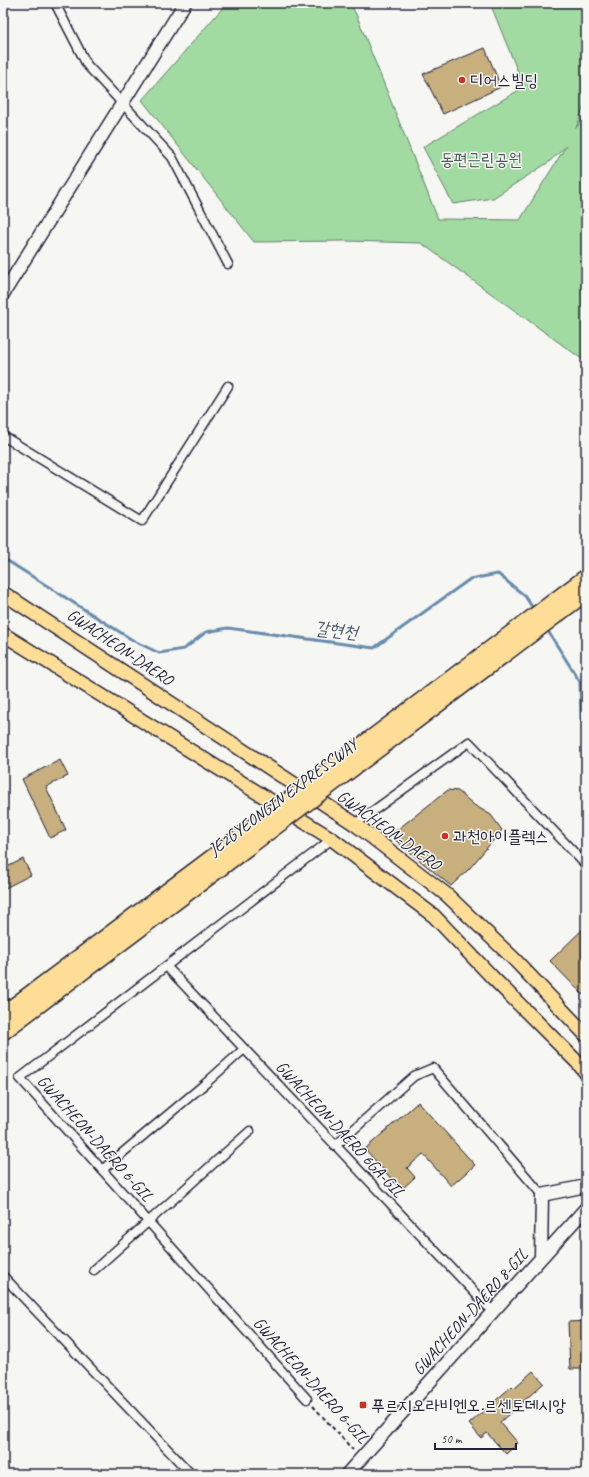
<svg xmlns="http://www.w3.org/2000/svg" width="589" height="1477" viewBox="0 0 589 1477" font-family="Caveat,'Poor Story',sans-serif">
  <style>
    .green { fill: #a1dba1; stroke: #627e6e }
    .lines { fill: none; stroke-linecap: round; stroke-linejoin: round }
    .stream { stroke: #688cac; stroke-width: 3 }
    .building { fill: #c7af7e; stroke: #22223b }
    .street-casing { stroke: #22223b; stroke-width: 11 }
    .secondary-casing { stroke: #22223b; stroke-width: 15 }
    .primary-casing { stroke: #22223b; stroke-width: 16 }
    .path { stroke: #22223b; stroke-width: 2; stroke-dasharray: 4 3; stroke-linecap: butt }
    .street { stroke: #f6f6f2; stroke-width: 8 }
    .secondary { stroke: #f6f6f2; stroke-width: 12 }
    .primary { stroke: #fedd96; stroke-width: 13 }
    .highway-bridge-casing { stroke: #22223b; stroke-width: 18; stroke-linecap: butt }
    .highway-bridge { stroke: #fedd96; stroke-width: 15 }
    .poi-dot { fill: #c8321e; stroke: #f6f6f2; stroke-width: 1.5 }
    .labels { text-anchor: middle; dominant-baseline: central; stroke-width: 3; stroke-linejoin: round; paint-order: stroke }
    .poi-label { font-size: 17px; fill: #22223b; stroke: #f6f6f2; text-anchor: start }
    .park-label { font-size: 17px; fill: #485a5a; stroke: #f6f6f2 }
    .street-label { font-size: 17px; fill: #22223b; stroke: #f6f6f2 }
    .water-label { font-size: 18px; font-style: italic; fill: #455773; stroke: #f6f6f2 }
  </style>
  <rect width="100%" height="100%" fill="#f6f6f2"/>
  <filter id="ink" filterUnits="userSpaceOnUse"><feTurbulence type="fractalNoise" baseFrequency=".025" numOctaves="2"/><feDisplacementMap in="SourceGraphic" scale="8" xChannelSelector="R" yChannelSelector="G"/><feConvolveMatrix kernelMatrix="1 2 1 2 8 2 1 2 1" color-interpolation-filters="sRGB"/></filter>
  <g filter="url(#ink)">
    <path class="green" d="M 227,3 L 350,3 L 356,14 L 438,219 L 520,220 L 566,146 L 549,162 L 493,198 L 453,204 L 423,147 L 524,87 L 490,3 L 586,3 L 586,101 L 576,128 L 586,113 L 586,362 L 421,243 L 345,241 L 254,242 L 142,100 Z"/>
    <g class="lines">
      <path class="stream" d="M 3,558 L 134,641 L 159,653 L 184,649 L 206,632 L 228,628 L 374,648 L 470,579 L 498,574 L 525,596 L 534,610
        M 546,628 L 580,682 L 581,719 L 586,721"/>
    </g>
    <path class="building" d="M 485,48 L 501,87 L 443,114 L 423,74 Z
      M 60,760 L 68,776 L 46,787 L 66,830 L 50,838 L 22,779 Z
      M 448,790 L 458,791 L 474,805 L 491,815 L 502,830 L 469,869 L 451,886 L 395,840 L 393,833 Z
      M 23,859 L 31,875 L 3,889 L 3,869 Z
      M 586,926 L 586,998 L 550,961 Z
      M 418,1102 L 475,1165 L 451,1186 L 423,1154 L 407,1168 L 415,1177 L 401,1190 L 365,1149 Z
      M 586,1321 L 586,1369 L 570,1369 L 568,1322 Z
      M 533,1371 L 544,1383 L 500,1422 L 518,1443 L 506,1454 L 487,1433 L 481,1438 L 469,1424 L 512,1386 L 514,1388 Z"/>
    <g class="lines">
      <defs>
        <path id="street" d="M 55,3 L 87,65 L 172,157 L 228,264
          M 3,436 L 142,521 L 228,386
          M 355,824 L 469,742 L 586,865
          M 166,966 L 493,1312
          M 335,1146 L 414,1076 L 433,1068 L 542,1195
          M 102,1170 L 206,1083 L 244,1049
          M 94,1270 L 250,1131
          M 3,1276 L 191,1474
          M 307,1399 L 20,1078 L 332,839"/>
        <path id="secondary" d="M 3,294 L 185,3
          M 541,1258 L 542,1195 L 586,1186
          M 347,1474 L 586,1208"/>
        <path id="primary" d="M 3,593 L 355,824 L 447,895 L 514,959 L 586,1035
          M 3,634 L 332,839 L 434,916 L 493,978 L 577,1062 L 586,1073"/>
      </defs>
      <use href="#street" class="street-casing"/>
      <use href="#secondary" class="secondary-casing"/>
      <use href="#primary" class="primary-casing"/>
      <path class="path" d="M 313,1406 L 353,1450"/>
      <use href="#street" class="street"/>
      <use href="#secondary" class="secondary"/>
      <use href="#primary" class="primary"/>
      <defs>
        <path id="highway-bridge" d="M 3,1014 L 586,577
          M 3,1032 L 586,593"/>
      </defs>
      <use href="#highway-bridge" class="highway-bridge-casing"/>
      <use href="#highway-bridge" class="highway-bridge"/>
    </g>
  </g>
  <g class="poi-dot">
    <circle cx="462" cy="80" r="4"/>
    <circle cx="445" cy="836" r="4"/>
    <rect x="359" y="1401" width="8" height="8" rx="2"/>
  </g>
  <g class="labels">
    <g class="poi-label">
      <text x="470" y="80">디어스빌딩</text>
      <text x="453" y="836">과천아이플렉스</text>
      <text x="371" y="1405">푸르지오라비엔오.르센토데시앙</text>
    </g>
    <g class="park-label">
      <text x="481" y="159">동편근린공원</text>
    </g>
    <g class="street-label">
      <text transform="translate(120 647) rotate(34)">GWACHEON-DAERO</text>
      <text transform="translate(283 797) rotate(-37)">JE2GYEONGIN EXPRESSWAY</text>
      <text transform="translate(389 830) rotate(36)">GWACHEON-DAERO</text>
      <text transform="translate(340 1129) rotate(47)">GWACHEON-DAERO 6GA-GIL</text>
      <text transform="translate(95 1138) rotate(48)">GWACHEON-DAERO 6-GIL</text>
      <text transform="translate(470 1312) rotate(-48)">GWACHEON-DAERO 8-GIL</text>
      <text transform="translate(311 1380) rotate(48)">GWACHEON-DAERO 6-GIL</text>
    </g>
    <g class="water-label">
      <text transform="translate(336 630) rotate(7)">갈현천</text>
    </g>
  </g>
  <rect width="589" height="1477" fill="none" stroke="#f6f6f2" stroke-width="16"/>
  <rect x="8" y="8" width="573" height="1461" fill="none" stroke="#22223b" stroke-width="1.5" filter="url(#ink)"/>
  <path d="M435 1443v6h81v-6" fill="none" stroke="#22223b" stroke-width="2"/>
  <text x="441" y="1443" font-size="12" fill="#22223b" stroke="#f6f6f2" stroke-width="3" paint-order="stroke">50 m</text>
</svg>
